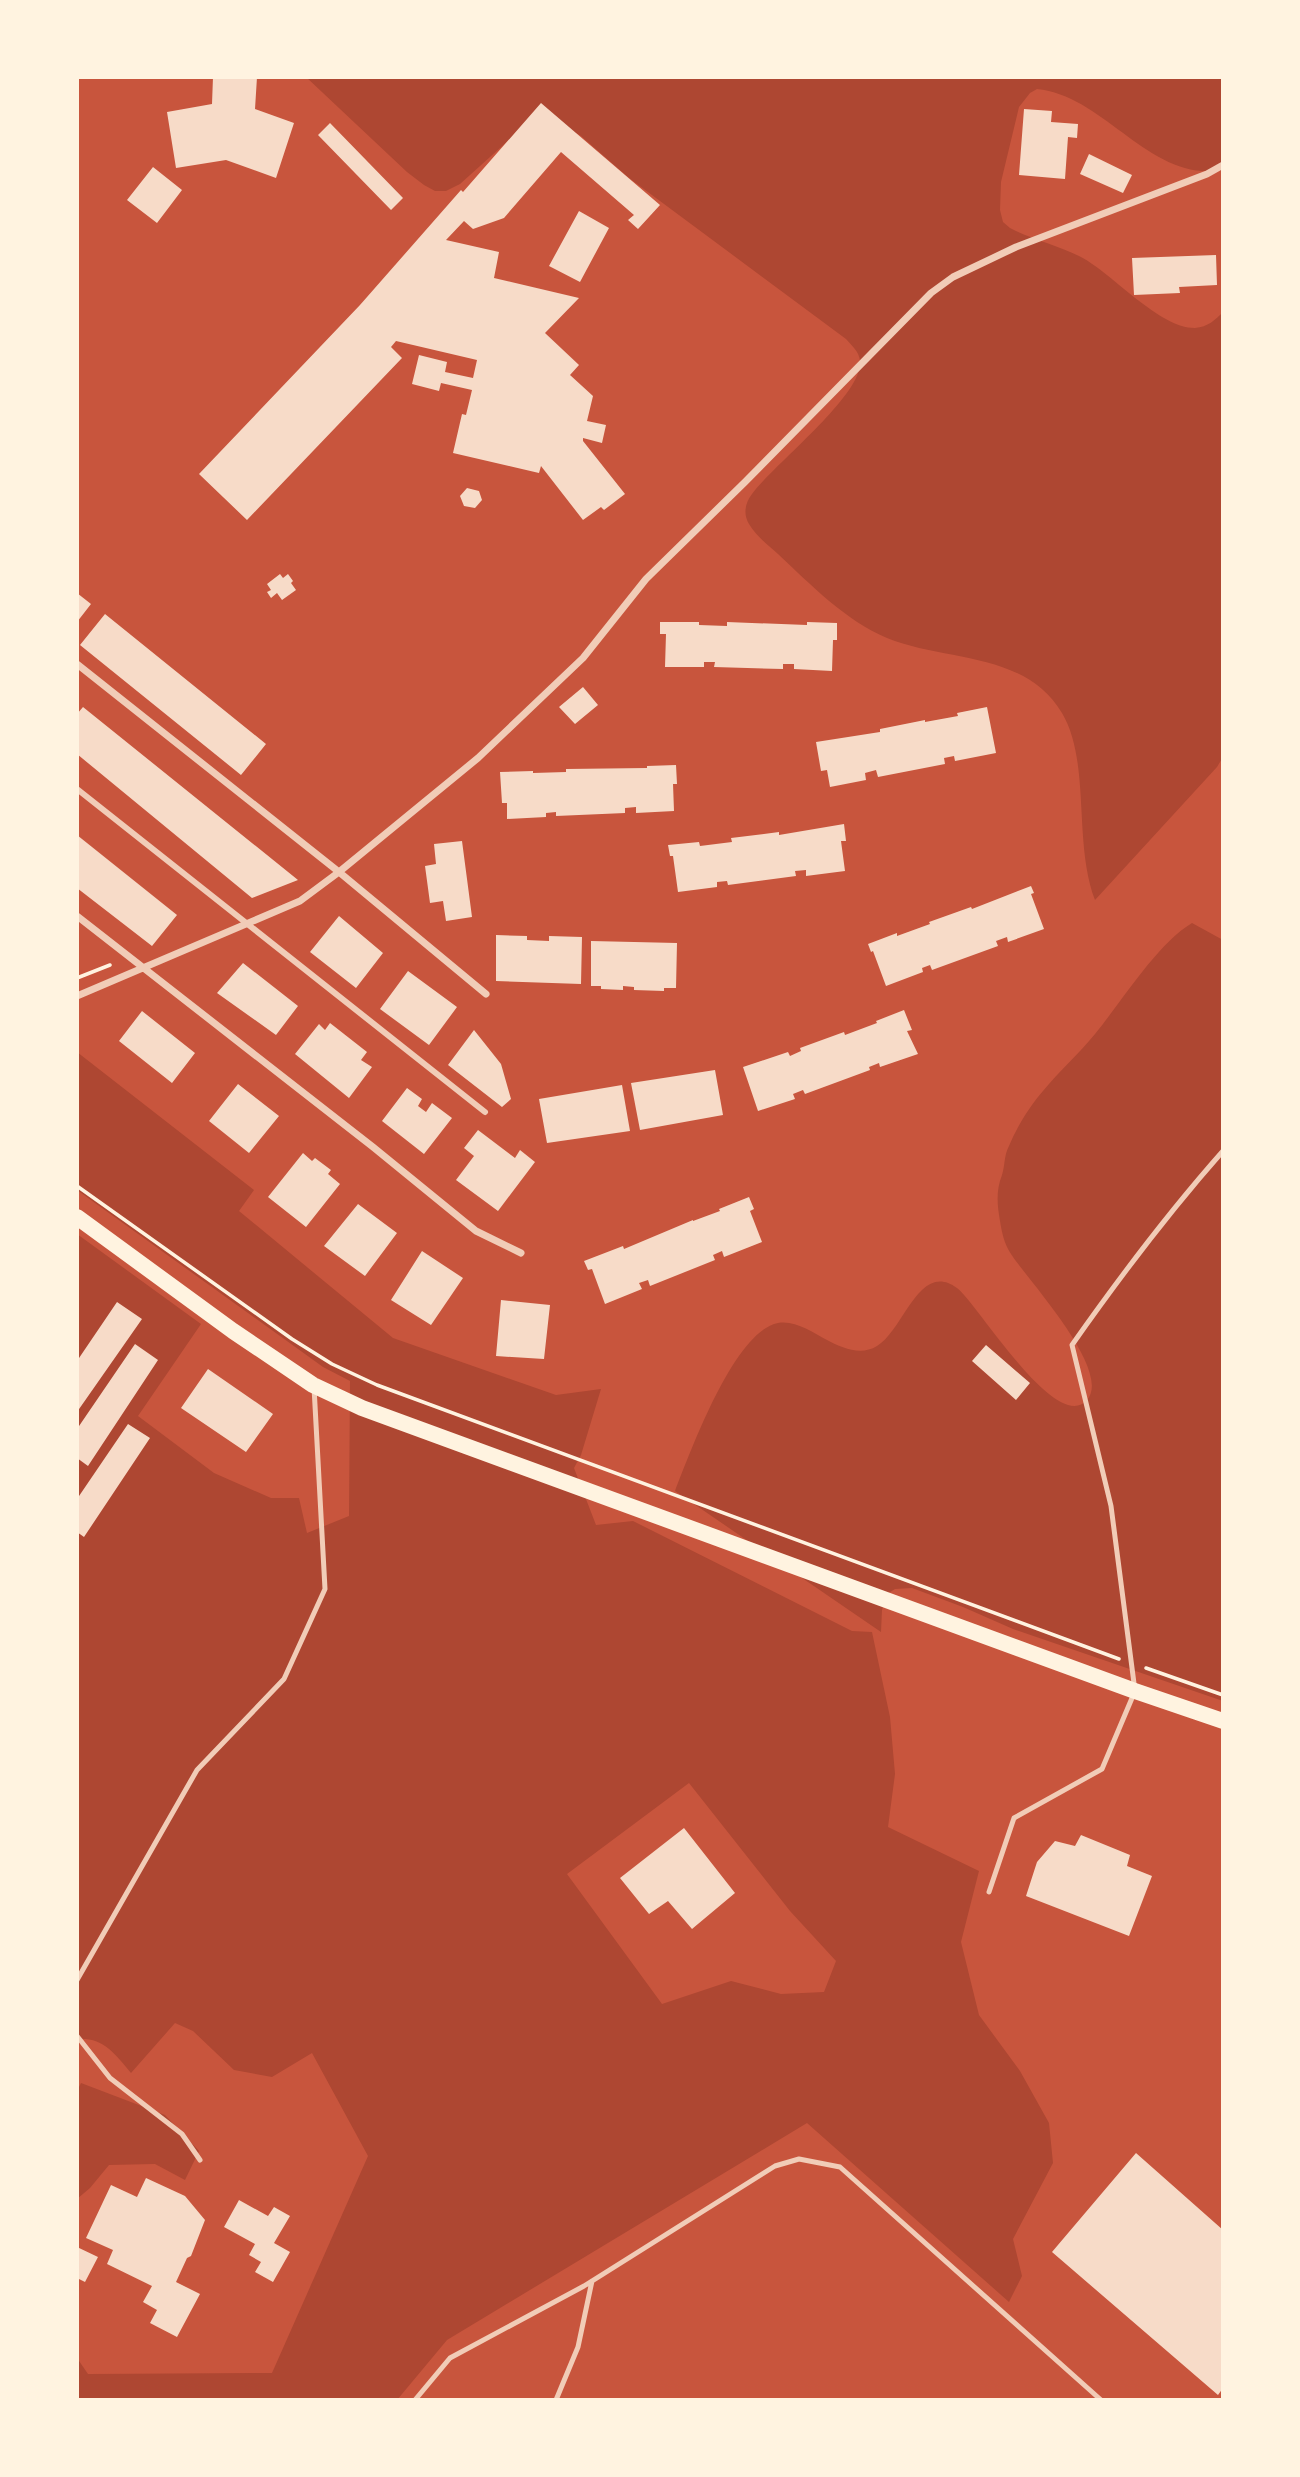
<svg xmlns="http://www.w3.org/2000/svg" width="1300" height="2477" viewBox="0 0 1300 2477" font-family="Quicksand,sans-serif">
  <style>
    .green { fill: #ae4732; fill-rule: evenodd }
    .building { fill: #f7dbc8 }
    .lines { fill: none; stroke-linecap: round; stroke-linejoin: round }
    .path { stroke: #fff3e0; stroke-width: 3.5 }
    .service { stroke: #f1ccb7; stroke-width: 5 }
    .pedestrian { stroke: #f1ccb7; stroke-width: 6 }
    .minor { stroke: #f1ccb7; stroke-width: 7 }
    .primary { stroke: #fff3e0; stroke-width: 16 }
  </style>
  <rect width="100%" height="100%" fill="#c8553d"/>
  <path class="green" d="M 306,77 L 1223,77 L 1223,170 C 1150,183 1106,96 1037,89 L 1030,93 L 1019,107 L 1001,182 L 1000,210 L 1003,222 L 1010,228 C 1033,240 1058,245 1081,257 C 1113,274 1159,328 1195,328 C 1208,327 1215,320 1223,312 L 1223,757 L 1217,767 L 1095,900 C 1073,842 1091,762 1062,713 C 1025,651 946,662 887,638 C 846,621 810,584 778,554 C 768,545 756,536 749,524 C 743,514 745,503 752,494 C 772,466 864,394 860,361 C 859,351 852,346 846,339 L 629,178 L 581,136 L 559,123 L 511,138 L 460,184 L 446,191 L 435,191 L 424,185 L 407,172 Z
    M 1192,923 L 1223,940 L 1223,1701 L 1013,1629 L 963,1607 L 912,1588 L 895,1589 L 887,1594 L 882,1610 L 881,1632 L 675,1491 C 690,1453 734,1331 778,1323 C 795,1320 812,1332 827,1340 C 842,1348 861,1356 877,1346 C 904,1330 919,1260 957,1288 C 978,1304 1056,1435 1087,1400 C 1113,1371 1027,1279 1011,1254 C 1004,1243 1002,1233 1000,1221 C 997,1204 996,1190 1002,1175 C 1005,1166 1004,1155 1009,1146 C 1017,1127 1029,1107 1043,1091 C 1059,1071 1079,1054 1095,1034 C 1122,1001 1157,944 1192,923 Z
    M 77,1052 L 254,1190 L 239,1211 L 393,1338 L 556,1395 L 601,1389 L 581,1455 L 574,1468 L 596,1525 L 633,1521 L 852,1631 L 872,1632 L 890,1717 L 895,1774 L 888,1827 L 979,1871 L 961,1942 L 979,2015 L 1020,2071 L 1049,2123 L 1053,2163 L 1013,2239 L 1022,2276 L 1009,2302 L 807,2123 L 447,2340 L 397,2400 L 77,2400 L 77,2358 L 88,2374 L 272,2373 L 368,2156 L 312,2053 L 272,2077 L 234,2070 L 193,2031 L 175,2023 L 131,2073 C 115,2054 103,2037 77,2039 L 77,1234 L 201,1324 L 138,1416 L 214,1473 L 271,1498 L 299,1498 L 307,1533 L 349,1516 L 350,1381 L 323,1367 L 77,1190 ZM 689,1783 L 790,1911 L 836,1961 L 824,1992 L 781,1994 L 731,1981 L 662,2004 L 567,1874 Z
    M 81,2083 L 165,2115 L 199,2151 L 185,2180 L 155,2164 L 109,2165 L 90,2188 L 77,2199 L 77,2091 Z"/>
  <path class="building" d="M 213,77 L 257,77 L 255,109 L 294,123 L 276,178 L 226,160 L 176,168 L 167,112 L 212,104 Z
    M 541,103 L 660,205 L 638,229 L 628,220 L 634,215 L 561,152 L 504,218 L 473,229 L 464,221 L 446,240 L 499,252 L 494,278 L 579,298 L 545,333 L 579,365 L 570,375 L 593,396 L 587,421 L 606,425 L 602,443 L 583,438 L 583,441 L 625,494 L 604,510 L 601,507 L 583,520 L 541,466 L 539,473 L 453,453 L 462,414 L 466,415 L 472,390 L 441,383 L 439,391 L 412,384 L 419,355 L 447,362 L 445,372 L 473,378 L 477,360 L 396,341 L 391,347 L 402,358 L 247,520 L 199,474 L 360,305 L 461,190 L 463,192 Z
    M 1024,109 L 1052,111 L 1051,122 L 1078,124 L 1077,138 L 1068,137 L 1065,179 L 1019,175 Z
    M 330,123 L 403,198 L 391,210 L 318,135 Z
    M 1089,154 L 1132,175 L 1123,193 L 1080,174 Z
    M 153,167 L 182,190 L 157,223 L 127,200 Z
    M 579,211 L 609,228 L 580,282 L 549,266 Z
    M 1216,255 L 1217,285 L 1179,287 L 1180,293 L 1134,295 L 1132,258 Z
    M 467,488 L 479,491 L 482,500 L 475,508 L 464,506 L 460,496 Z
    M 280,574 L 283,578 L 288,574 L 293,581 L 291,583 L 296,590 L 282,600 L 277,593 L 271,598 L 267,592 L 271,590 L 267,584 Z
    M 77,593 L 91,604 L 77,622 Z
    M 105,614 L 266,744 L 241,775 L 80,645 Z
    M 660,622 L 699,622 L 699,625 L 727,626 L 727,622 L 807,625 L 807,622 L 837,623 L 837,640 L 833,640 L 832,671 L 794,669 L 794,664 L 783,664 L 783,669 L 714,667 L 715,662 L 704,662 L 704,667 L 665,667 L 666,634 L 660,634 Z
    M 583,687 L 598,705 L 575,724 L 559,707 Z
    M 83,707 L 298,880 L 252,898 L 77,754 L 77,714 Z
    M 987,707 L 996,753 L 955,761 L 954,756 L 944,758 L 945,764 L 878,777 L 876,770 L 865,773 L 866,780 L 830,787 L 827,770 L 821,771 L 816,742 L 880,732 L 880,729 L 925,720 L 925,722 L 958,716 L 957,713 Z
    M 676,765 L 677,784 L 673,784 L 674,811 L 636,813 L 636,807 L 625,808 L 625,813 L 556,816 L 556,812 L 546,813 L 546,817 L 507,819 L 507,803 L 502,803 L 500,772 L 533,771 L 533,773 L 566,772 L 566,769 L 647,768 L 647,766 Z
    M 844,824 L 846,841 L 841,841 L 845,871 L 806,876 L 806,870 L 795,871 L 796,876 L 728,885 L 727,881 L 717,882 L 717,887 L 678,892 L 673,856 L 670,856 L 668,845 L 699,842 L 700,846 L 732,842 L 731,838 L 779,832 L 779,835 Z
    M 77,835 L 177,915 L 152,946 L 77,888 Z
    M 462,841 L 472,917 L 446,921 L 443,901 L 430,903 L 425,866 L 436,864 L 434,844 Z
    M 1031,886 L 1034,893 L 1031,894 L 1044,929 L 1008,942 L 1007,937 L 996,941 L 998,946 L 932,970 L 930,965 L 922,968 L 923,972 L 886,986 L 873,951 L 871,952 L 868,944 L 897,933 L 897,936 L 930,924 L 929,922 L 971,907 L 972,909 Z
    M 339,916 L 383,953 L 356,988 L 310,952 Z
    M 496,935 L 527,936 L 527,940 L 549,941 L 549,936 L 582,937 L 581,984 L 496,981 Z
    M 591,941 L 677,943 L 676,988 L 664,988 L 664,991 L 634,990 L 634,987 L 623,986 L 623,990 L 601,989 L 601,986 L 591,986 Z
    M 243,963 L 298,1006 L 276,1035 L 217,993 Z
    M 408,971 L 457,1007 L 429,1045 L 380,1009 Z
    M 904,1010 L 912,1030 L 907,1031 L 918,1054 L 880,1067 L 879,1063 L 869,1067 L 870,1070 L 805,1094 L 803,1090 L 793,1094 L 795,1099 L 758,1111 L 743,1067 L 788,1052 L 790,1056 L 801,1051 L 800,1048 L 844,1032 L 845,1035 L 877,1023 L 876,1021 Z
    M 142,1011 L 195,1053 L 172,1083 L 119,1041 Z
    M 330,1023 L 367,1052 L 361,1060 L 372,1067 L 349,1098 L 295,1054 L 319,1024 L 325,1030 Z
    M 474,1030 L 501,1064 L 511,1099 L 502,1107 L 448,1065 Z
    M 715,1070 L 723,1115 L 640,1130 L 631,1083 Z
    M 238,1084 L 279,1116 L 249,1153 L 209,1121 Z
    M 622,1085 L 630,1131 L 547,1143 L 539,1099 Z
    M 407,1088 L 422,1099 L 418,1106 L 426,1112 L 432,1103 L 452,1118 L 424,1154 L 382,1121 Z
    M 478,1130 L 515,1158 L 520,1150 L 535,1162 L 498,1211 L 456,1180 L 474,1156 L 464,1148 Z
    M 303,1153 L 312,1161 L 315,1158 L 331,1170 L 328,1174 L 340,1184 L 306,1227 L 268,1197 Z
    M 749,1197 L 754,1209 L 750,1211 L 762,1242 L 724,1257 L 722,1251 L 713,1255 L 715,1260 L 650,1286 L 648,1280 L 639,1283 L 642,1289 L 605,1304 L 592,1269 L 588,1270 L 584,1261 L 623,1246 L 624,1249 L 693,1220 L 693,1221 L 720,1211 L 719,1209 Z
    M 358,1204 L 397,1233 L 365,1276 L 324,1246 Z
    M 422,1251 L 463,1278 L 431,1325 L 391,1300 Z
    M 501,1300 L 550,1305 L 544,1359 L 496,1356 Z
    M 117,1302 L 142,1319 L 77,1412 L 77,1361 Z
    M 135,1344 L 158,1360 L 88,1466 L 77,1458 L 77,1429 Z
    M 986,1345 L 1030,1383 L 1016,1400 L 972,1361 Z
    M 208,1369 L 273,1414 L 246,1452 L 181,1408 Z
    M 128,1424 L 150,1438 L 84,1537 L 77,1532 L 77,1499 Z
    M 684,1828 L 735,1893 L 692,1929 L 668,1901 L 649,1914 L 620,1878 Z
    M 1081,1835 L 1130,1855 L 1127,1866 L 1152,1876 L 1129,1936 L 1026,1896 L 1037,1862 L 1055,1841 L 1075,1846 Z
    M 1136,2153 L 1223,2230 L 1223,2388 L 1218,2395 L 1052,2252 Z
    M 146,2178 L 185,2196 L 205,2220 L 191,2256 L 187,2258 L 176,2282 L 200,2294 L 177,2337 L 150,2323 L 157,2310 L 143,2302 L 152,2286 L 107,2264 L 113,2250 L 86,2238 L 111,2185 L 137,2197 Z
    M 239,2200 L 268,2216 L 274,2207 L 290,2216 L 274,2243 L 290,2252 L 273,2282 L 255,2272 L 261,2262 L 249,2255 L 255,2244 L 224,2227 Z
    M 77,2247 L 98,2257 L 85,2282 L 77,2278 Z"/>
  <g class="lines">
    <path class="path" d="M 77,978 L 110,965
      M 77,1186 L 292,1339 L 332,1364 L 377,1385 L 1119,1659
      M 1146,1668 L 1223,1695"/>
    <path class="service" d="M 989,1892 L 1014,1818 L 1102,1769 L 1135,1691 L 1111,1506 L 1072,1345 C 1119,1278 1169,1212 1223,1151
      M 77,1980 L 197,1770 L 284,1679 L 325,1589 L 314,1387
      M 77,2036 L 110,2078 L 182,2134 L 200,2160
      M 415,2400 L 450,2358 L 584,2286 L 775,2166 L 799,2159 L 840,2167 L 1101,2400
      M 556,2400 L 578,2347 L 592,2281"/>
    <path class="pedestrian" d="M 77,789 L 485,1112"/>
    <path class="minor" d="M 77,664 L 339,872 L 486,994
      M 77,916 L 373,1147 L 476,1231 L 521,1253
      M 77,996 L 300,901 L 339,872 L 478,758 L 583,658 L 646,579 L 745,482 L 931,293 L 953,277 L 1016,247 L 1207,174 L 1223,165"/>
    <path class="primary" d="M 77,1217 L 233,1331 L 313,1385 L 362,1408 L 1135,1691 L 1223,1721"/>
  </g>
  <rect width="1300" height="2477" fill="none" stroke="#fff3e0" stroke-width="158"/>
</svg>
